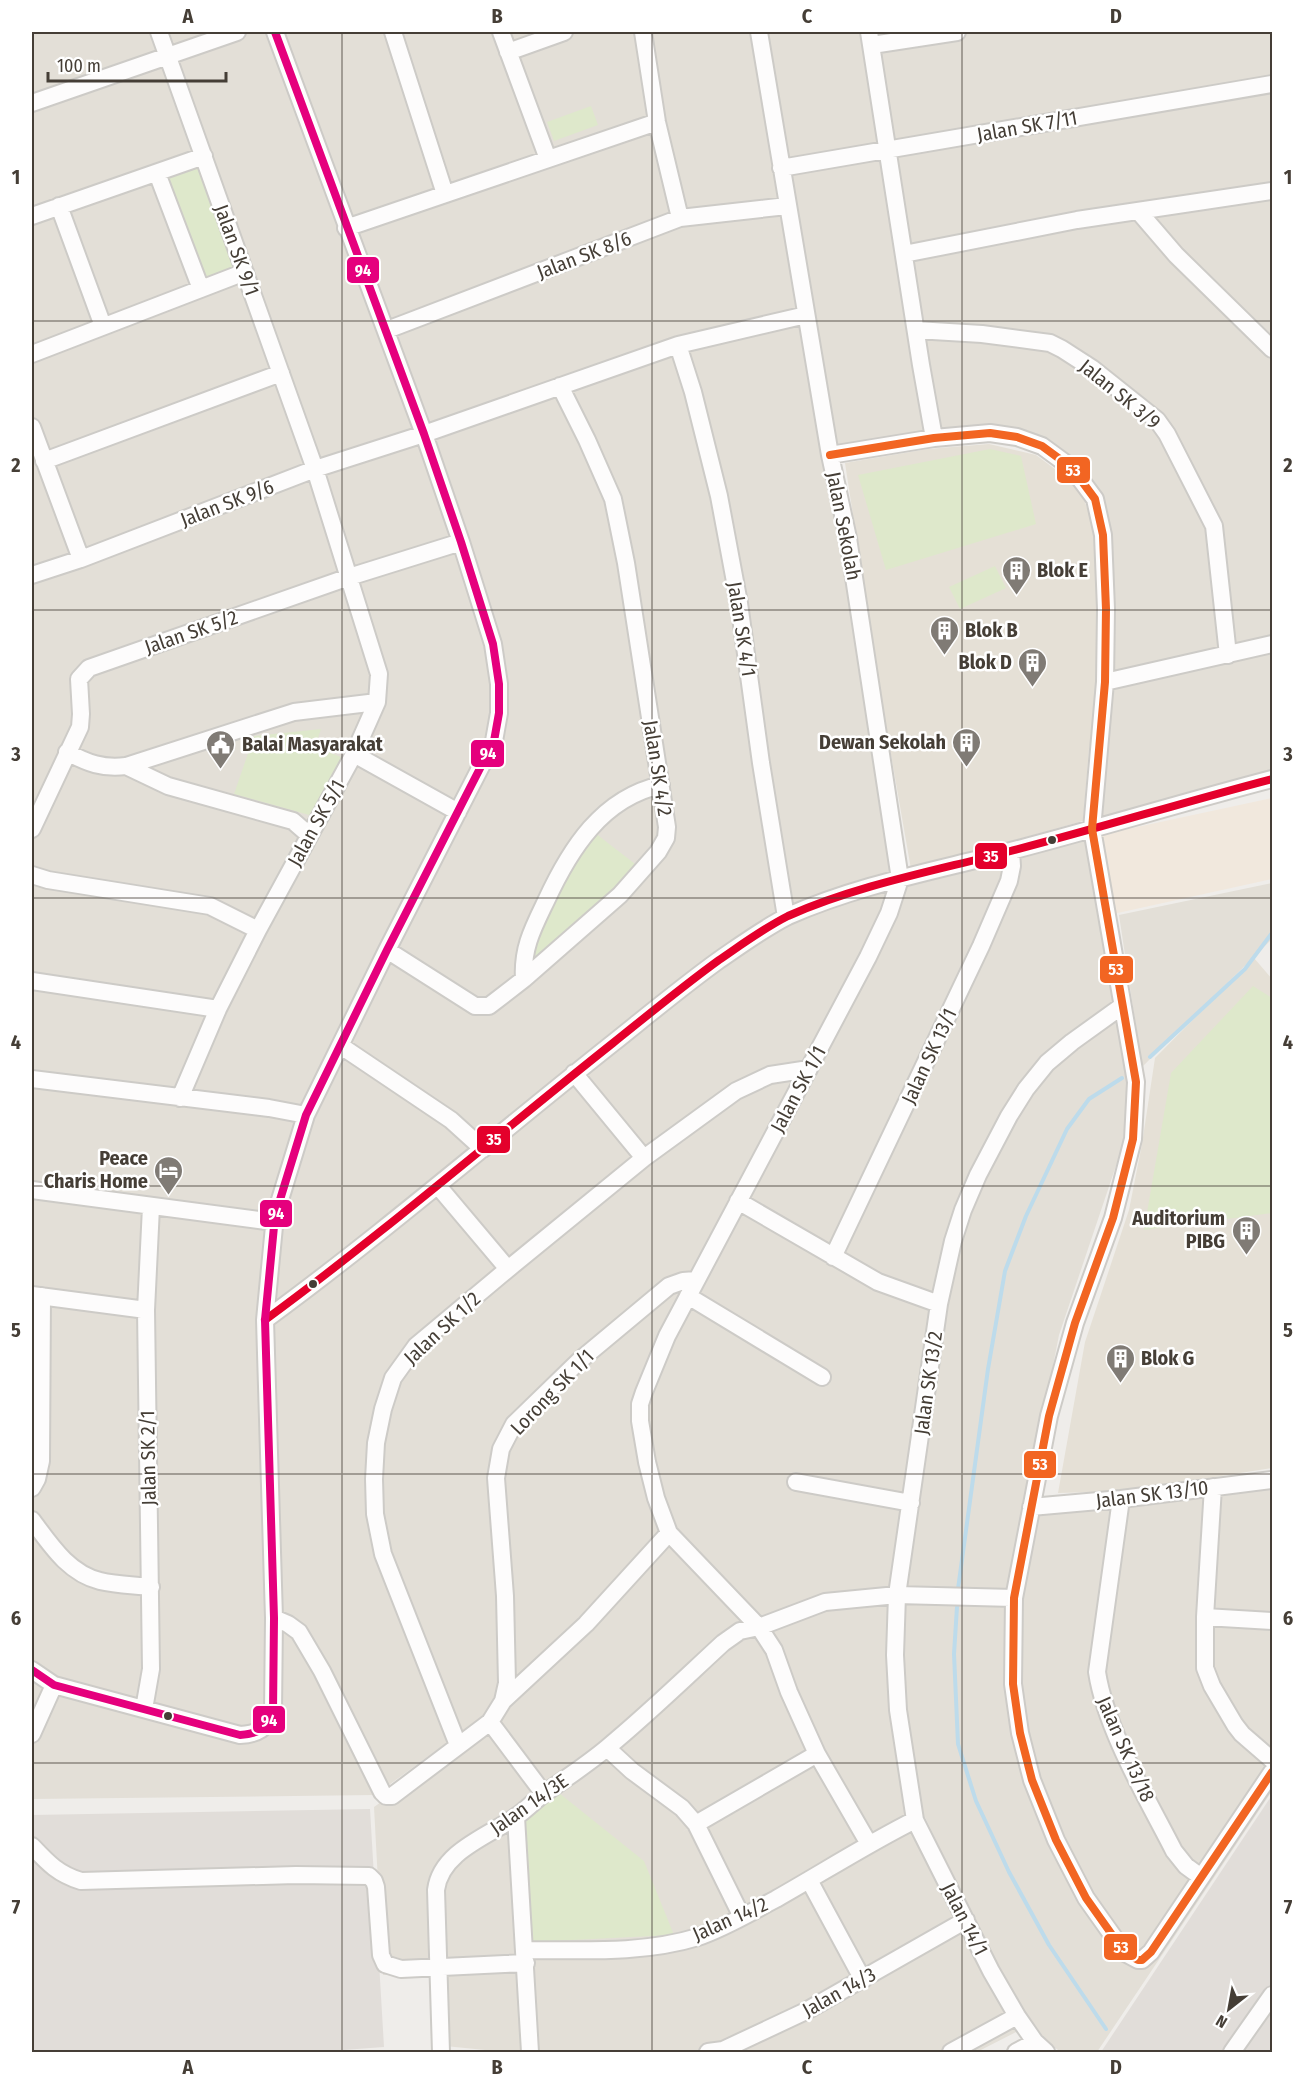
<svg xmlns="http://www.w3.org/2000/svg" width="1304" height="2084" viewBox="0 0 1304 2084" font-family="'Fira Sans Condensed',sans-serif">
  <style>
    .residential { fill: #e3dfd7; fill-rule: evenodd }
    .commercial { fill: #f1e8dd }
    .industrial { fill: #e1ddd9 }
    .education { fill: #e5e0d6 }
    .green { fill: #dee8cb }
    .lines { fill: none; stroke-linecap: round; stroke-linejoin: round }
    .stream { stroke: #bddbeb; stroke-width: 4 }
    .minor-casing { stroke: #cdcbc7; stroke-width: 20 }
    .minor { stroke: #fdfcfc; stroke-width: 16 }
    .bus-1-casing { stroke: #fff; stroke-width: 12 }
    .bus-2-casing { stroke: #fff; stroke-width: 12 }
    .bus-3-casing { stroke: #fff; stroke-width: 12 }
    .bus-1 { stroke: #e4002b; stroke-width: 8 }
    .bus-2 { stroke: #e5007d; stroke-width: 8 }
    .bus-3 { stroke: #f26522; stroke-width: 8 }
    .grid { fill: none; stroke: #453e36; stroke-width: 1.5; stroke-opacity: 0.55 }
    .bus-dot { fill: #453e36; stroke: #fff; stroke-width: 2 }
    .labels { text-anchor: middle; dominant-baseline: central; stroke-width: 5; stroke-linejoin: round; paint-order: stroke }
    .street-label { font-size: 20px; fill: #453e36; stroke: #fff }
    .poi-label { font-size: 20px; font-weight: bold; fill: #453e36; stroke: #fff; text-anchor: start }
    .line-badge { stroke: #fff; stroke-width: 2 }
    .badge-label { font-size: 16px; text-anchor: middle; font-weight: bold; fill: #fff }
    .neatline { fill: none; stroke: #453e36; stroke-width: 2 }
    .grid-label { font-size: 20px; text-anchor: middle; font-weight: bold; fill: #453e36 }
  </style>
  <rect width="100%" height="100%" fill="#efedea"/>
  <path class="residential" d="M 32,32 L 1272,32 L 1272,782 L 1096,826 L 1130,1079 L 1122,1148 L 1059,1335 L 1025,1508 L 1272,1480 L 1272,1791 L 1097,2052 L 1061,2052 L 1048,2043 L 1000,1976 L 925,1817 L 871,1835 L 821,1748 L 682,1832 L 816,1757 L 867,1845 L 914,1824 L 1022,2029 L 977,2052 L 505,2052 L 435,2045 L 435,1972 L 383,1975 L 374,1807 L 486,1728 L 477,1721 L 375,1795 L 32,1799 ZM 1000,433 L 1078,467 L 1112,548 L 1095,826 L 897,881 L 831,452 ZM 651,1510 L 669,1532 L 553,1646 L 663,1534 Z
    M 1272,883 L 1271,940 L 1142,1067 L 1119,915 Z"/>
  <path class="commercial" d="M 1272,798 L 1272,879 L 1113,914 L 1100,835 Z"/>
  <path class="industrial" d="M 1272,1795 L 1272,2052 L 1101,2052 Z
    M 370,1809 L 384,2047 L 316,2052 L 32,2052 L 32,1815 Z"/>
  <path class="education" d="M 989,444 L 1036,455 L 1071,481 L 1083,496 L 1091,520 L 1098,571 L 1098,703 L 1089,749 L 1083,821 L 911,869 L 883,709 L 845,463 L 928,449 Z
    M 1254,958 L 1272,979 L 1272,1468 L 1126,1491 L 1058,1493 L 1085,1342 L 1129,1210 L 1142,1144 L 1155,1058 Z"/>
  <path class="green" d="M 591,106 L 598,125 L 554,141 L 547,122 Z
    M 200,165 L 239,269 L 203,282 L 164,178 Z
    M 990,449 L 1021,456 L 1036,524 L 886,570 L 858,475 Z
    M 995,566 L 1006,588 L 960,609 L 949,587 Z
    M 321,729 L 315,747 L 346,759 L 309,815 L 234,794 L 254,736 Z
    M 595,833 L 639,867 L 535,962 L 528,963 L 545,918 L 572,867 Z
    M 1253,986 L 1272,998 L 1272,1213 L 1144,1230 L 1171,1073 Z
    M 559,1793 L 644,1861 L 674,1935 L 531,1942 L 525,1815 Z"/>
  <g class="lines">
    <path class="stream" d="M 1150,1057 L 1245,969 L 1272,933
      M 958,1589 L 988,1369 L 1005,1271 L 1026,1216 L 1067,1129 L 1089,1099 L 1122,1078
      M 957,1607 L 954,1654 L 958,1744 L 976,1801 L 1009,1872 L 1049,1945 L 1106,2029"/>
    <defs>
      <path id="minor" d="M 159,32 L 315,469 L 379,674 L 377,702 L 354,754 L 258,930 L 218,1009 L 180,1098
        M 393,32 L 445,194
        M 501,32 L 548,159
        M 643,32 L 657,122 L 680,218
        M 759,32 L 830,455 L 848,538 L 900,879 L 889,913 L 868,957 L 667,1336 L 644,1392 L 640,1404 L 640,1421 L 647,1462 L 656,1498 L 669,1533 L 759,1627 L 774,1650 L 789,1692 L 817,1754 L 869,1844
        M 869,32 L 921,365 L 934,438
        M 872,45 L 957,32
        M 508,52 L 564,32
        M 32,103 L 237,32
        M 781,168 L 1272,84
        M 157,173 L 201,289
        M 59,206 L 103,326
        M 1139,212 L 1176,255 L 1272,349
        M 32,216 L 204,156
        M 346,228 L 657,122
        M 904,254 L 1077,220 L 1272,191
        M 387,330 L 680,218 L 787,206
        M 916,330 L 982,334 L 1050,343 L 1062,349 L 1093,369 L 1157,420 L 1167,434 L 1214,526 L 1228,655
        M 678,345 L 693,392 L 719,496 L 739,603 L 761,763 L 786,917
        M 32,354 L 245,272
        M 32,427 L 81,559
        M 830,455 L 934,438 L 990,433 L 1017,437 L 1042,446 L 1072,468 L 1095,499 L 1103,535 L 1106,609 L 1105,682 L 1092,829 L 1136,1082 L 1133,1139 L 1113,1218 L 1075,1323 L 1049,1416 L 1014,1598 L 1013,1684 L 1020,1733 L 1032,1780 L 1056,1840 L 1086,1898 L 1125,1953 L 1138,1960 L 1142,1960 L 1151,1952 L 1272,1772
        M 44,461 L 281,373
        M 32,575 L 81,559 L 315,469 L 424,434 L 678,345 L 806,315
        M 1105,682 L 1272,644
        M 67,752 C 87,763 103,769 126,766 L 294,712 L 377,702
        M 354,754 L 458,812
        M 126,766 L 168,786 L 293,821 L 309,835
        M 32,829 L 80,727 L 81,714 L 79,679 L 89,668 L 349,577 L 461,542
        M 32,875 L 48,880 L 210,906 L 258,930
        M 387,950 L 475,1006 L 489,1006 L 524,979 L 620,895 L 658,852 L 666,838 L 667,827 L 626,563 L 613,499 L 587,440 L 560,386
        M 524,979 C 522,948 533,928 546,901 C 570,849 602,798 661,785
        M 32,981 L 218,1009
        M 341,1046 L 451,1120 L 483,1149
        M 574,1073 L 644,1158
        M 32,1079 L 269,1108 L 306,1115
        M 438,1186 L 508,1269
        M 32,1190 L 274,1222
        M 738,1201 L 878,1282 L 939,1304
        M 833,1257 L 981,946 L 1009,881 L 1012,866 L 1011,851
        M 32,1295 L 146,1310
        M 688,1296 L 822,1377
        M 265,1320 C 385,1232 497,1135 613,1043 C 648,1015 683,986 719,960 C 741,945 764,928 788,916 C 858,885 934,871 1007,852 C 1096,829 1184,802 1272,779
        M 796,1482 L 911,1503
        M 1213,1487 L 1205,1617 L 1205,1668 L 1212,1686 L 1235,1725 L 1242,1734 L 1272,1760
        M 32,1488 L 37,1479 L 41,1461 L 42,1296
        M 1121,1499 L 1097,1672 C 1106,1730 1147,1798 1174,1851 L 1186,1866 L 1201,1877
        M 1031,1507 L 1121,1499 L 1272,1480
        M 32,1520 C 50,1544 68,1573 100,1581 C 116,1585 134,1585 151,1587
        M 1205,1617 L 1272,1621
        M 274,1618 L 288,1624 L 299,1632 L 322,1671 L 382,1792 L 386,1796 L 392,1796 L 490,1722 L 503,1701 L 586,1624 L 669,1533
        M 32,1670 L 54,1685 L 240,1735 C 258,1734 266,1729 273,1712 L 274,1618 L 265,1320 L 275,1216 L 306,1115 L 387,950 L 494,741 L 499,713 L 499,684 L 493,644 L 461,542 L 424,434 L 275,32
        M 503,1701 L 507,1683 L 505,1596 L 496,1478 L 501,1449 L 514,1424 L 579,1361 L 669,1286 L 683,1281 L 696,1280
        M 144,1709 L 151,1669 L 146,1310 L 151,1207
        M 490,1722 L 544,1794
        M 32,1734 L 54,1685
        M 458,1745 L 383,1554 L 375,1514 L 374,1479 L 376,1443 L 383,1409 L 393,1378 L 416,1346 L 508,1269 L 644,1158 L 736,1091 L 770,1075 L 809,1069
        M 607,1748 L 632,1771 L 682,1808 L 696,1824 L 742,1917
        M 516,1817 L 530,2052
        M 696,1824 L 817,1754
        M 32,1846 C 48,1863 58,1874 81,1881 L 296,1875 L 369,1876 L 374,1881 L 376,1887 L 381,1955 L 385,1964 L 401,1969 L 526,1963
        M 809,1880 L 863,1980
        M 525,1950 C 582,1950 643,1954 698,1937 C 725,1928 751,1912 776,1899 C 822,1873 867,1844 915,1820
        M 441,2052 L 436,1890 C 441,1851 489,1836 517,1816 C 527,1809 535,1800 545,1793 C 566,1778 588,1764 608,1747 C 648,1714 685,1678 723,1643 L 740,1631 L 759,1627 L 825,1602 L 897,1595 L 1014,1598
        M 708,2052 L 723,2050 L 806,2011 L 966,1920
        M 951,2052 L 1017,2016
        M 1016,2052 L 1035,2042
        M 1046,2052 L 1035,2042 L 1017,2016 L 991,1971 L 915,1820 L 898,1710 L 895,1655 L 897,1595 L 939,1304 L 953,1241 L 963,1210 L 978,1175 L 1009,1116 L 1026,1089 L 1047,1063 L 1072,1042 L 1122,1006
        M 1232,2052 L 1272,1995"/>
    </defs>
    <use href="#minor" class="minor-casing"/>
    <use href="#minor" class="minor"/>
    <defs>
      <path id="bus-1" d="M 265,1320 C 385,1232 497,1135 613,1043 C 648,1015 683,986 719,960 C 741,945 764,928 788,916 C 858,885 934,871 1007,852 C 1096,829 1184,802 1272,779"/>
      <path id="bus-2" d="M 32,1670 L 54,1685 L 240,1735 C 258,1734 266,1729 273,1712 L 274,1618 L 265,1320 L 275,1216 L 306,1115 L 387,950 L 494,741 L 499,713 L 499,684 L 493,644 L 461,542 L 424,434 L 275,32"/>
      <path id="bus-3" d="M 830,455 L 934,438 L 990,433 L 1017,437 L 1042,446 L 1072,468 L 1095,499 L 1103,535 L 1106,609 L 1105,682 L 1092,829 L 1136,1082 L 1133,1139 L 1113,1218 L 1075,1323 L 1049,1416 L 1014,1598 L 1013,1684 L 1020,1733 L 1032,1780 L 1056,1840 L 1086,1898 L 1125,1953 L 1138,1960 L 1142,1960 L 1151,1952 L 1272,1772"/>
    </defs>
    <use href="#bus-1" class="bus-1-casing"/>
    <use href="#bus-2" class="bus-2-casing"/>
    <use href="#bus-3" class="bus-3-casing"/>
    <use href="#bus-1" class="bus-1"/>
    <use href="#bus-2" class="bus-2"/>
    <use href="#bus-3" class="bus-3"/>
  </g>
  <path class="grid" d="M 342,32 L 342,2052M 652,32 L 652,2052M 962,32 L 962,2052M 32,321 L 1272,321M 32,610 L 1272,610M 32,898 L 1272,898M 32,1186 L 1272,1186M 32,1474 L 1272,1474M 32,1763 L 1272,1763"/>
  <defs>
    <symbol id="building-pin" viewBox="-11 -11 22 30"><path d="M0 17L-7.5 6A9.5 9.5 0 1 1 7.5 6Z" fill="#807b75" stroke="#fff"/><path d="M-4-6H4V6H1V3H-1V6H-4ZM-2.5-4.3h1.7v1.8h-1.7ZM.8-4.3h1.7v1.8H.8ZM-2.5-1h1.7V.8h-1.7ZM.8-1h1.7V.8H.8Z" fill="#fff"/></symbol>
    <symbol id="civic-pin" viewBox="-11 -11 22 30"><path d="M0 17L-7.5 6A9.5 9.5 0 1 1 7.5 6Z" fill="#807b75" stroke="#fff"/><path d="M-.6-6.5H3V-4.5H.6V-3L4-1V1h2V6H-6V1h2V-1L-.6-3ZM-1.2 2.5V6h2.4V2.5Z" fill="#fff"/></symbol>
    <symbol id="hotel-pin" viewBox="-11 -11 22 30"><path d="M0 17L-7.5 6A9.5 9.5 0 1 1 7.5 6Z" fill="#807b75" stroke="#fff"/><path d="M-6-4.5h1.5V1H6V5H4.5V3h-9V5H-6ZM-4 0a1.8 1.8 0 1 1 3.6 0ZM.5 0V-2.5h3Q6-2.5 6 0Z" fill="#fff"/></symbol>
  </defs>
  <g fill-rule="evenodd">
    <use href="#building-pin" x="1000" y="554" width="33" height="45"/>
    <use href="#building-pin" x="928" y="614" width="33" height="45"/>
    <use href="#building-pin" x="1016" y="646" width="33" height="45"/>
    <use href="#building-pin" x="950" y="726" width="33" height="45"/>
    <use href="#civic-pin" x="204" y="728" width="33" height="45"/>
    <use href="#hotel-pin" x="152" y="1154" width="33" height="45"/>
    <use href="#building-pin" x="1230" y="1214" width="33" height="45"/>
    <use href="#building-pin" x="1104" y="1342" width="33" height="45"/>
  </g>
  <g class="bus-dot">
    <circle cx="1052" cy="840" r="5"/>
    <circle cx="313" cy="1284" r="5"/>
    <circle cx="168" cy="1716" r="5"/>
  </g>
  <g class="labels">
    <g class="street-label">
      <text transform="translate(1027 126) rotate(-10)">Jalan SK 7/11</text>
      <text transform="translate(237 250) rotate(70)">Jalan SK 9/1</text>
      <text transform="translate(584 255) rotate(-21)">Jalan SK 8/6</text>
      <text transform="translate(1120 394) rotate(39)">Jalan SK 3/9</text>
      <text transform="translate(227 503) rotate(-21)">Jalan SK 9/6</text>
      <text transform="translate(844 526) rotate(79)">Jalan Sekolah</text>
      <text transform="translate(742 629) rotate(81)">Jalan SK 4/1</text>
      <text transform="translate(191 632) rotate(-19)">Jalan SK 5/2</text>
      <text transform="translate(658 768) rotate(81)">Jalan SK 4/2</text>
      <text transform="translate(316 823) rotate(-61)">Jalan SK 5/1</text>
      <text transform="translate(929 1056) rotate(-65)">Jalan SK 13/1</text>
      <text transform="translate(798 1089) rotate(-62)">Jalan SK 1/1</text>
      <text transform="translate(442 1328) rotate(-43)">Jalan SK 1/2</text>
      <text transform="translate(928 1383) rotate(-82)">Jalan SK 13/2</text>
      <text transform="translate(552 1392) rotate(-46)">Lorong SK 1/1</text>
      <text transform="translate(148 1458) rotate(-91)">Jalan SK 2/1</text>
      <text transform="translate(1152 1494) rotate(-7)">Jalan SK 13/10</text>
      <text transform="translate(1126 1749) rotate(66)">Jalan SK 13/18</text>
      <text transform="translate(529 1804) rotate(-35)">Jalan 14/3E</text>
      <text transform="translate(730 1919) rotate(-24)">Jalan 14/2</text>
      <text transform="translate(965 1919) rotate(63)">Jalan 14/1</text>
      <text transform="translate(839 1992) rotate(-29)">Jalan 14/3</text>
    </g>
    <g class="poi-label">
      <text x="1037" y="570">Blok E</text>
      <text x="965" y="630">Blok B</text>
      <text x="1012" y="662" text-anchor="end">Blok D</text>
      <text x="946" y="742" text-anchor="end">Dewan Sekolah</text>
      <text x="242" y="744">Balai Masyarakat</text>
      <text x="148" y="1158" text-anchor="end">Peace<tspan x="148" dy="23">Charis Home</tspan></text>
      <text x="1225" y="1218" text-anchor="end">Auditorium<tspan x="1225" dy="23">PIBG</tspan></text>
      <text x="1141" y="1358">Blok G</text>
    </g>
  </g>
  <g class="line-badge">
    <rect x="346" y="256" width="34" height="28" rx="6" fill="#e5007d"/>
    <rect x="1056" y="456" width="35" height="28" rx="6" fill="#f26522"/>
    <rect x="470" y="739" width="35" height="29" rx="6" fill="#e5007d"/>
    <rect x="974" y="842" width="34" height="28" rx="6" fill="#e4002b"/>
    <rect x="1099" y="955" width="35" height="29" rx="6" fill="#f26522"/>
    <rect x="476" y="1125" width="35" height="29" rx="6" fill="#e4002b"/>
    <rect x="259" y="1199" width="34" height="29" rx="6" fill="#e5007d"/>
    <rect x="1023" y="1450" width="34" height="29" rx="6" fill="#f26522"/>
    <rect x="252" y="1705" width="34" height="29" rx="6" fill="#e5007d"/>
    <rect x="1103" y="1933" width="35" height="28" rx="6" fill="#f26522"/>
  </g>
  <g class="badge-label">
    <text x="363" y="276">94</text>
    <text x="1073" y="476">53</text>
    <text x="488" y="759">94</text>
    <text x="991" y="862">35</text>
    <text x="1116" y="975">53</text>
    <text x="494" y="1145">35</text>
    <text x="276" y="1219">94</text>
    <text x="1040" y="1470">53</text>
    <text x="269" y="1726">94</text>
    <text x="1121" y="1953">53</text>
  </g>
  <rect width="1304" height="2084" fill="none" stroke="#ffffff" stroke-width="66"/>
  <g transform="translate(1229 2009) rotate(211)" stroke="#ffffff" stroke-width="4.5" paint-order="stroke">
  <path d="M0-4.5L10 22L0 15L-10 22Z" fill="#453e36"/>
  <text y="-9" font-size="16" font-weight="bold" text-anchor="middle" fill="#453e36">N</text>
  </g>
  <path d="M48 72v9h178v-9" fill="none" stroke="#453e36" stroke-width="3"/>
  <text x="57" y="72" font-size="18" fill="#453e36" stroke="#ffffff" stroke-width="4.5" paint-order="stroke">100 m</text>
  <rect x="33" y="33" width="1238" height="2018" class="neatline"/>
  <g class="grid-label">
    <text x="188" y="23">A</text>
    <text x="497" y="23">B</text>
    <text x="807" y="23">C</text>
    <text x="1116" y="23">D</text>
    <text x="16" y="184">1</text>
    <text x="1288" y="184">1</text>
    <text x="16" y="472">2</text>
    <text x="1288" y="472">2</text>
    <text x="16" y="761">3</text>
    <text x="1288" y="761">3</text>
    <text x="16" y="1049">4</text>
    <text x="1288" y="1049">4</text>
    <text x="16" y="1337">5</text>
    <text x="1288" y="1337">5</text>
    <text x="16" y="1625">6</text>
    <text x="1288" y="1625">6</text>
    <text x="16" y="1914">7</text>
    <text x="1288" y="1914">7</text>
    <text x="188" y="2074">A</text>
    <text x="497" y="2074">B</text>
    <text x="807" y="2074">C</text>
    <text x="1116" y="2074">D</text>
  </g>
</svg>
